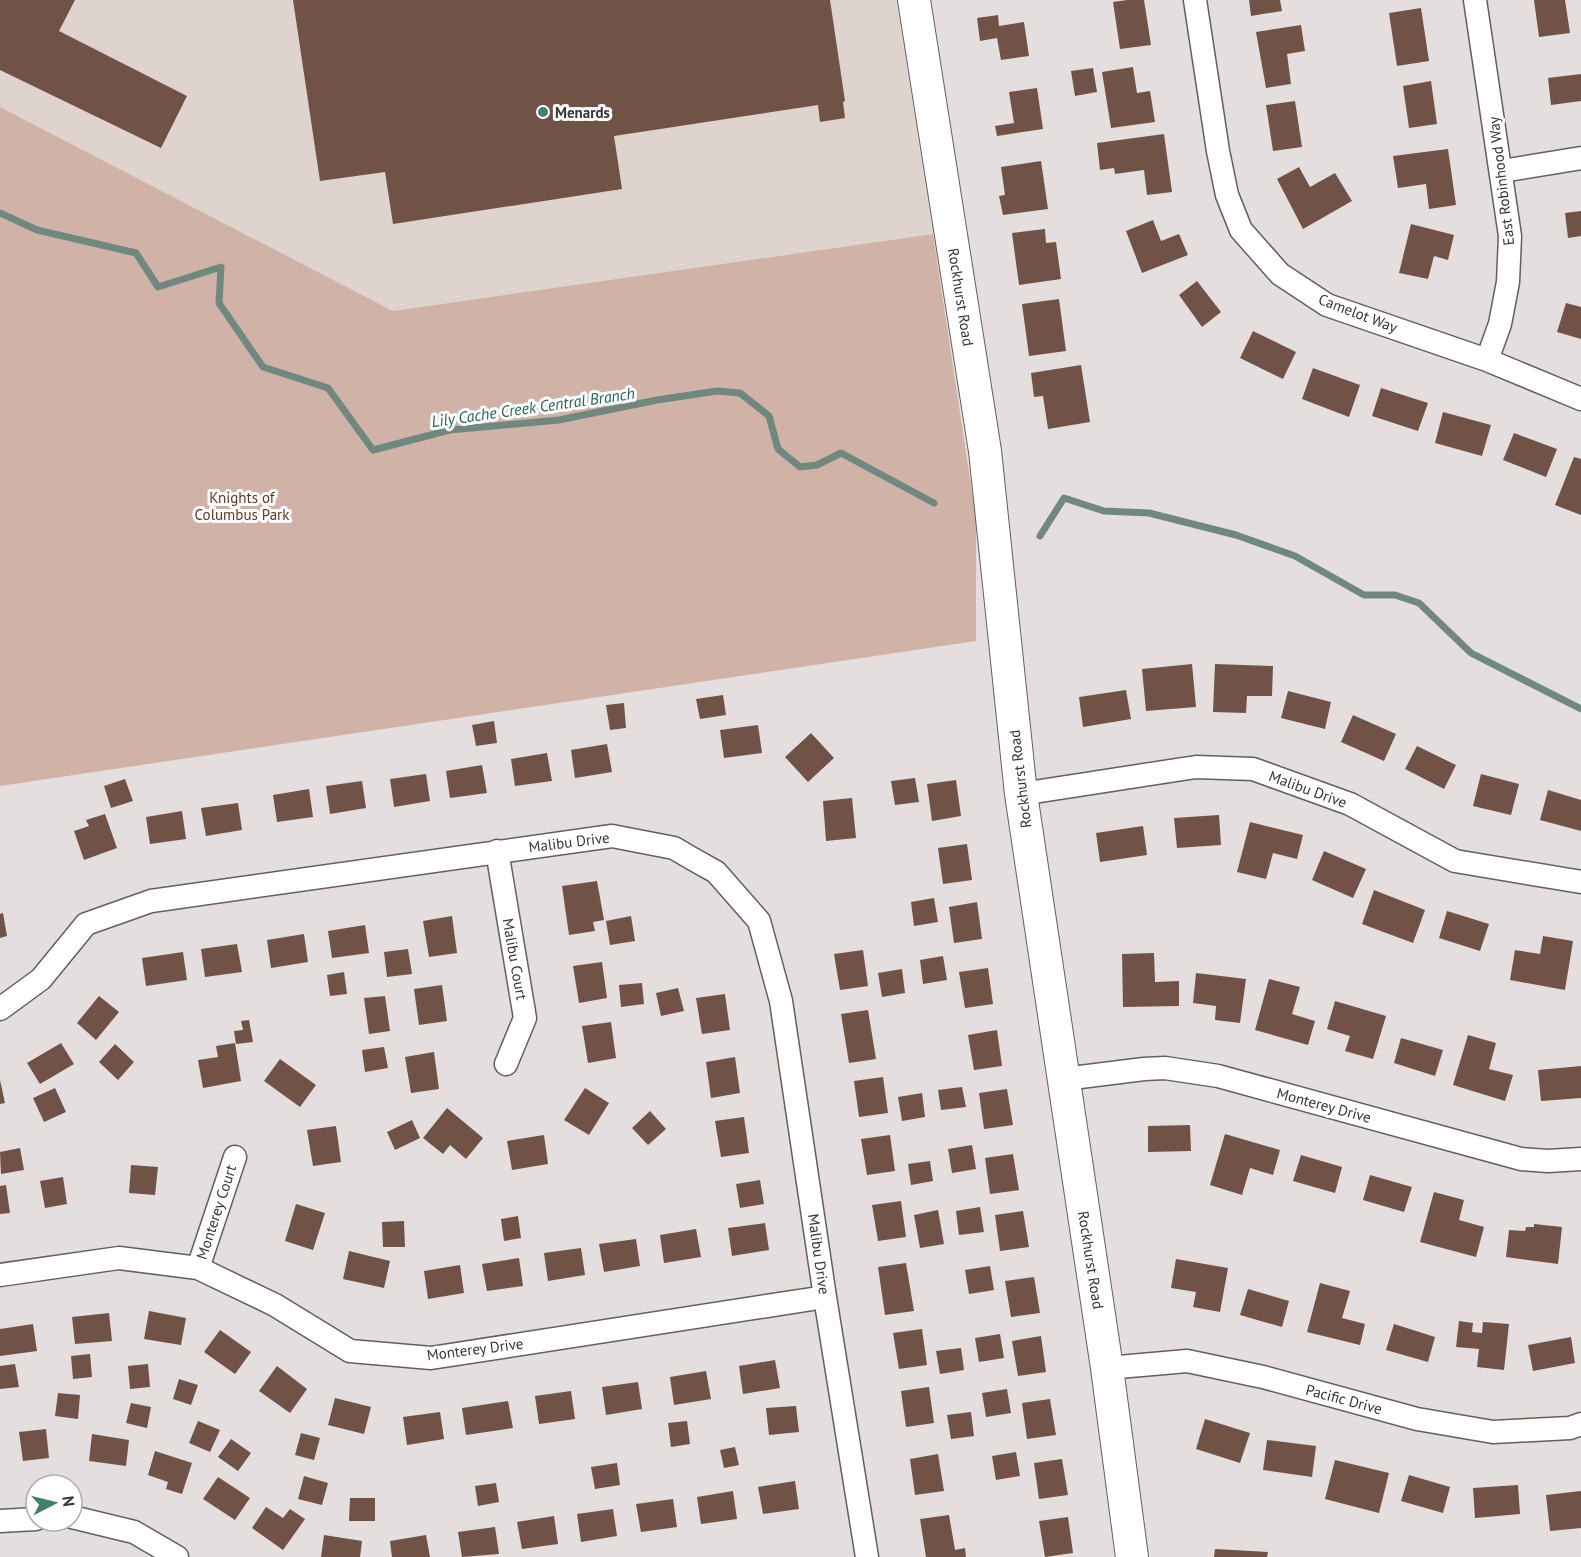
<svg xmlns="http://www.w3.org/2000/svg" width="1581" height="1557" viewBox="0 0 1581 1557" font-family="'PT Sans',sans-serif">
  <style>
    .built { fill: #dfd3cd }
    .green { fill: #d0b3a6 }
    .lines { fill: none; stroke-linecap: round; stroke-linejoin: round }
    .stream { stroke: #708980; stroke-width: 7 }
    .building { fill: #705346 }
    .street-casing { stroke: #635f5d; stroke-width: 25 }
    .secondary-casing { stroke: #635f5d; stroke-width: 34 }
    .street { stroke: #fff; stroke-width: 22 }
    .secondary { stroke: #fff; stroke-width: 32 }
    .poi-dot { fill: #41806e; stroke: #fff; stroke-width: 2 }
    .labels { text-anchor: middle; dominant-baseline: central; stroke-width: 6; stroke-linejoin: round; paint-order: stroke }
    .poi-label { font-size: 15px; font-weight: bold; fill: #363434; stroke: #fff; text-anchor: start }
    .street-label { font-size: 15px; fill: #363434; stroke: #fff }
    .park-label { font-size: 15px; fill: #62351e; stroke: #fff }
    .water-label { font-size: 16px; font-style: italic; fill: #216553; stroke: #fff }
  </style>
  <rect width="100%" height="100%" fill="#e4dfde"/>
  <path class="built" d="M 0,0 L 896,0 L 933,234 L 393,311 L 0,107 Z"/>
  <path class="green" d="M 0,107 L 393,311 L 933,234 L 976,518 L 976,641 L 0,786 Z"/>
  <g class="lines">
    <path class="stream" d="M 0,213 L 37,230 L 136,253 L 158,287 L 221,267 L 219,303 L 263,367 L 328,388 L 373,450 L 450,430 L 559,420 L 657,400 L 717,391 L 740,393 L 769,416 L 778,449 L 800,467 L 817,465 L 841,453 L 934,503
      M 1040,536 L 1064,498 L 1104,511 L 1149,513 L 1236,535 L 1295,556 L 1364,595 L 1395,595 L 1419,603 L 1471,653 L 1581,709"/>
  </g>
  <path class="building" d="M 0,0 L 75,0 L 59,31 L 187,96 L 161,148 L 0,70 Z
    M 293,0 L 830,0 L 845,101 L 843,102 L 845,118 L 820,122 L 818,105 L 614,136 L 622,189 L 393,224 L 385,172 L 320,181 Z
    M 1127,0 L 1144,0 L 1151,45 L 1120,49 L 1113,2 Z
    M 1249,0 L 1280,0 L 1282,11 L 1251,16 Z
    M 1534,0 L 1565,0 L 1570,33 L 1539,37 Z
    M 1421,8 L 1429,61 L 1397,66 L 1389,13 Z
    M 998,15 L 999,26 L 1024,22 L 1029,56 L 1001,60 L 997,38 L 980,41 L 977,18 Z
    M 1301,25 L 1305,51 L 1287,54 L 1291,84 L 1266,88 L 1256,32 Z
    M 1133,67 L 1137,93 L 1150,91 L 1155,122 L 1111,128 L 1102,72 Z
    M 1093,68 L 1097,92 L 1075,96 L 1071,71 Z
    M 1581,74 L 1581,101 L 1551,105 L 1548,78 Z
    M 1431,81 L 1437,124 L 1409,128 L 1403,86 Z
    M 1037,88 L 1043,129 L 997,136 L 995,126 L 1014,123 L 1009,92 Z
    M 1295,101 L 1302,147 L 1273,151 L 1266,105 Z
    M 1164,134 L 1172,192 L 1147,195 L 1144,170 L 1115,174 L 1114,168 L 1100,170 L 1097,143 Z
    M 1448,149 L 1456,205 L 1429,209 L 1426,184 L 1398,188 L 1393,156 Z
    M 1041,161 L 1048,209 L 1003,215 L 999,196 L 1005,195 L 1001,167 Z
    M 1299,167 L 1310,187 L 1335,173 L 1352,201 L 1303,229 L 1277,179 Z
    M 1581,211 L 1581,236 L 1568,238 L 1565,213 Z
    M 1153,220 L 1161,241 L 1179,234 L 1188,255 L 1142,273 L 1126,231 Z
    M 1411,224 L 1454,235 L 1448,260 L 1434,256 L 1428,279 L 1399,273 Z
    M 1045,229 L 1046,243 L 1056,242 L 1061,279 L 1019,285 L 1012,233 Z
    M 1197,281 L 1221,312 L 1202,327 L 1179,295 Z
    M 1059,299 L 1066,351 L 1029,356 L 1022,304 Z
    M 1566,303 L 1581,307 L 1581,339 L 1557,332 Z
    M 1253,331 L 1296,352 L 1283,379 L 1240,358 Z
    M 1081,365 L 1090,422 L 1048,429 L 1043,396 L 1034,397 L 1031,373 Z
    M 1313,368 L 1360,385 L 1349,417 L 1302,399 Z
    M 1381,388 L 1428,403 L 1418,431 L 1372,416 Z
    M 1443,412 L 1491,425 L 1482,456 L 1435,443 Z
    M 1514,433 L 1557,449 L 1546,477 L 1503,460 Z
    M 1574,457 L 1581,459 L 1581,515 L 1555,505 Z
    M 1192,664 L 1196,707 L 1146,711 L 1142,669 Z
    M 1215,664 L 1273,666 L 1272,696 L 1247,696 L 1246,713 L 1213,712 Z
    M 1126,690 L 1131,719 L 1083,727 L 1079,697 Z
    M 1288,691 L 1331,702 L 1325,729 L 1281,718 Z
    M 723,695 L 726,715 L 700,719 L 696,699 Z
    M 624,703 L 626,728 L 610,730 L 606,705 Z
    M 1353,715 L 1396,734 L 1384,761 L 1341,742 Z
    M 494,721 L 497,743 L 476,746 L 472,725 Z
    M 758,725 L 762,753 L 724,758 L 720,730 Z
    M 811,733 L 834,758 L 808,782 L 785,757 Z
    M 607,744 L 612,772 L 575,778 L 571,750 Z
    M 1417,746 L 1456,765 L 1444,789 L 1405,769 Z
    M 547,753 L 552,781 L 515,786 L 511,759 Z
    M 482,765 L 487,793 L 450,798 L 446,771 Z
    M 426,774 L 430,801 L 394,807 L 390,779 Z
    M 1481,774 L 1519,784 L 1511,815 L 1473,806 Z
    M 915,778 L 919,802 L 895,805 L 891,781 Z
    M 125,779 L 133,801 L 111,808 L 104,786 Z
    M 956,780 L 961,816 L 932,821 L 927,784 Z
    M 362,781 L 366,808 L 330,814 L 326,786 Z
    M 309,789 L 313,817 L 277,822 L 273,795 Z
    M 1548,790 L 1581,800 L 1581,831 L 1540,820 Z
    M 852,798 L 856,838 L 826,841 L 823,801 Z
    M 238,803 L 242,830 L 206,836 L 201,808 Z
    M 182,811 L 186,839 L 150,844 L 146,817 Z
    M 105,814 L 117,848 L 84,860 L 74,831 L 89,826 L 86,820 Z
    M 1219,815 L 1221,845 L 1177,848 L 1174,818 Z
    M 1250,822 L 1303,835 L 1297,859 L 1273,853 L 1266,879 L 1237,872 Z
    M 1143,826 L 1147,855 L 1100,862 L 1096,833 Z
    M 967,844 L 972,880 L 943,884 L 938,848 Z
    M 1324,851 L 1366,869 L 1353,898 L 1312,880 Z
    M 597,881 L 604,920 L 593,922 L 595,931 L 569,935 L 562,886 Z
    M 1374,890 L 1425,910 L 1413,943 L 1362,924 Z
    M 934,898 L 938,922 L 914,926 L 911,902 Z
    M 977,902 L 982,939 L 954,943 L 949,907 Z
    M 1447,911 L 1489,924 L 1480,951 L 1439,938 Z
    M 3,913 L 7,936 L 0,938 L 0,914 Z
    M 452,916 L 457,953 L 429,957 L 423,921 Z
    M 631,916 L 635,941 L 610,945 L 606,921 Z
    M 365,925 L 369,953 L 332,958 L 328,931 Z
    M 304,934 L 308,962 L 271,968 L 267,940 Z
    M 1543,936 L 1573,941 L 1565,990 L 1510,980 L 1515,950 L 1540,954 Z
    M 237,944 L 242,972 L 205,977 L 201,949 Z
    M 408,949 L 412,974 L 387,977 L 384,952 Z
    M 863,950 L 868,986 L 840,990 L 834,954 Z
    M 183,952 L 187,980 L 146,986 L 142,958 Z
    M 1154,953 L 1155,982 L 1179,981 L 1179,1006 L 1123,1007 L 1122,954 Z
    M 943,956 L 947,980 L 923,984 L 920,960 Z
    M 602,962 L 607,998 L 579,1003 L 573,966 Z
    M 988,968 L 993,1004 L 965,1008 L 959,972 Z
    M 902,969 L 905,993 L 882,997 L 878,973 Z
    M 344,972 L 347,994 L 330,996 L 327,975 Z
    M 1196,973 L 1246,979 L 1240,1023 L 1215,1020 L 1216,1006 L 1193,1003 Z
    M 1269,979 L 1300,987 L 1292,1014 L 1315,1021 L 1308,1045 L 1255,1030 Z
    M 642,983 L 644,1004 L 621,1007 L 619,985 Z
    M 442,985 L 447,1021 L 419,1025 L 414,989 Z
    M 678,988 L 684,1011 L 661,1016 L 656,993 Z
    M 725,994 L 730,1030 L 702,1034 L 696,998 Z
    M 99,996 L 119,1012 L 96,1040 L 77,1023 Z
    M 385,996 L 390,1031 L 369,1034 L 364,998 Z
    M 1335,1001 L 1386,1016 L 1373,1059 L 1345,1051 L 1350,1036 L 1327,1029 Z
    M 868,1010 L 876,1059 L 849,1063 L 841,1014 Z
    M 249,1020 L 253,1042 L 236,1044 L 234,1031 L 243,1030 L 241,1021 Z
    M 611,1022 L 616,1058 L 588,1063 L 582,1026 Z
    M 997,1030 L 1002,1066 L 974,1070 L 968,1035 Z
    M 1468,1035 L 1496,1043 L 1489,1069 L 1513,1075 L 1505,1101 L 1453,1085 Z
    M 1401,1038 L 1443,1050 L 1435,1076 L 1394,1063 Z
    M 61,1043 L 74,1064 L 40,1084 L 27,1063 Z
    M 235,1043 L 241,1081 L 203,1088 L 198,1060 L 218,1057 L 216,1046 Z
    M 115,1044 L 134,1062 L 118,1080 L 99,1062 Z
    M 384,1047 L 388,1068 L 365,1072 L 362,1050 Z
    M 434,1052 L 439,1089 L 411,1093 L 405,1057 Z
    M 735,1057 L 740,1093 L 711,1098 L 706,1062 Z
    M 280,1059 L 316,1085 L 300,1107 L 264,1081 Z
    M 1581,1066 L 1581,1098 L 1541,1101 L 1538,1070 Z
    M 883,1077 L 888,1113 L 859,1117 L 854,1081 Z
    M 0,1080 L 5,1103 L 0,1104 Z
    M 962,1087 L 966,1107 L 941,1110 L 938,1090 Z
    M 55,1088 L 66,1112 L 44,1122 L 33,1098 Z
    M 585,1088 L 609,1103 L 589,1135 L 564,1120 Z
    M 1007,1089 L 1013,1125 L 984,1129 L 979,1093 Z
    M 922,1093 L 925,1117 L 902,1121 L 898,1097 Z
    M 447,1108 L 483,1138 L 466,1159 L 450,1145 L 443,1154 L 423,1138 Z
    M 650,1111 L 666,1129 L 648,1145 L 632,1128 Z
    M 744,1117 L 749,1153 L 721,1157 L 715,1121 Z
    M 412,1120 L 420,1138 L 395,1150 L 387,1132 Z
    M 1190,1125 L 1191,1151 L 1148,1152 L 1148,1126 Z
    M 336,1126 L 341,1162 L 313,1166 L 307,1130 Z
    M 1225,1134 L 1280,1150 L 1273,1175 L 1250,1168 L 1242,1195 L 1210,1185 Z
    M 544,1135 L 548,1164 L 512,1170 L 507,1141 Z
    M 890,1135 L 895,1171 L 867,1175 L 861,1139 Z
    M 972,1145 L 976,1169 L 952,1173 L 948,1149 Z
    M 20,1148 L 24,1170 L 1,1174 L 0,1152 Z
    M 1013,1154 L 1019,1190 L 990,1194 L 985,1158 Z
    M 1301,1155 L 1342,1167 L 1335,1193 L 1293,1181 Z
    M 930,1161 L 933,1181 L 911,1185 L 908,1164 Z
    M 131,1165 L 158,1167 L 155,1195 L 129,1193 Z
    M 1370,1175 L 1412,1187 L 1404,1212 L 1363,1200 Z
    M 63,1177 L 67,1204 L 45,1208 L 40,1181 Z
    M 760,1180 L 764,1204 L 740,1208 L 736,1184 Z
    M 6,1185 L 10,1213 L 0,1214 L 0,1186 Z
    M 1434,1192 L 1464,1200 L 1459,1220 L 1484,1227 L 1476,1257 L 1420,1242 Z
    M 901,1201 L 906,1237 L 878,1241 L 872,1205 Z
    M 296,1204 L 325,1213 L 313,1250 L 285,1241 Z
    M 980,1207 L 984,1232 L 959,1235 L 956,1211 Z
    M 938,1210 L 944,1244 L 920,1248 L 914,1215 Z
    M 1023,1211 L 1029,1247 L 1000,1251 L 995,1215 Z
    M 518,1216 L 521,1238 L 504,1241 L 501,1219 Z
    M 404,1221 L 405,1247 L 383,1247 L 382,1222 Z
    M 765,1223 L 769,1250 L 732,1256 L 728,1228 Z
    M 1534,1224 L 1562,1227 L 1558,1264 L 1506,1257 L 1509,1230 L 1525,1231 L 1526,1227 L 1534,1227 Z
    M 696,1229 L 701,1257 L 664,1263 L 660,1235 Z
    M 636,1239 L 640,1266 L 604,1272 L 599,1244 Z
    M 581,1248 L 585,1275 L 548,1281 L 544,1253 Z
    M 349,1251 L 390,1261 L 384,1288 L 343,1279 Z
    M 519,1258 L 523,1286 L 487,1291 L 482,1264 Z
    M 1176,1259 L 1228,1268 L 1220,1312 L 1193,1307 L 1196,1292 L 1171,1288 Z
    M 906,1263 L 914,1311 L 885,1315 L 878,1267 Z
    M 460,1265 L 464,1293 L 428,1299 L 424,1271 Z
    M 990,1266 L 994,1290 L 969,1294 L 965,1270 Z
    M 1034,1277 L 1040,1313 L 1011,1317 L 1005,1281 Z
    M 1320,1283 L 1350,1291 L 1342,1318 L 1365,1324 L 1360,1345 L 1307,1332 Z
    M 1248,1289 L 1289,1301 L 1282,1327 L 1240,1315 Z
    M 149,1311 L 186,1318 L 181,1345 L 144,1339 Z
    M 109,1313 L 112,1341 L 75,1344 L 72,1317 Z
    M 1459,1321 L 1473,1323 L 1472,1332 L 1482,1333 L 1483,1322 L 1509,1324 L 1504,1370 L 1477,1367 L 1479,1349 L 1456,1347 Z
    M 33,1324 L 37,1351 L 0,1356 L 0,1329 Z
    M 1394,1324 L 1435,1337 L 1428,1362 L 1386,1350 Z
    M 922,1329 L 927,1365 L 899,1369 L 893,1333 Z
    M 220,1330 L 251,1352 L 235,1374 L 204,1352 Z
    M 1000,1334 L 1004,1358 L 979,1362 L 975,1338 Z
    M 1041,1336 L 1046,1372 L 1018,1376 L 1012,1341 Z
    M 1571,1337 L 1575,1363 L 1533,1371 L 1528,1345 Z
    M 961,1348 L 964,1370 L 940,1374 L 936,1351 Z
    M 90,1354 L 92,1377 L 73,1379 L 71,1356 Z
    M 775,1360 L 780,1388 L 743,1394 L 739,1366 Z
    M 15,1364 L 19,1387 L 0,1389 L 0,1366 Z
    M 148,1364 L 150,1387 L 130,1389 L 128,1366 Z
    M 277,1366 L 307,1389 L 290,1413 L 259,1391 Z
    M 706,1371 L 711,1399 L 674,1405 L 670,1377 Z
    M 179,1379 L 198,1385 L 191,1405 L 173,1399 Z
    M 638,1382 L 642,1409 L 606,1415 L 602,1387 Z
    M 929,1387 L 934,1423 L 906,1427 L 901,1391 Z
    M 1007,1389 L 1011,1413 L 986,1417 L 982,1393 Z
    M 571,1391 L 575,1419 L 539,1424 L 535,1396 Z
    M 58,1393 L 80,1395 L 78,1419 L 55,1416 Z
    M 335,1398 L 371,1407 L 364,1434 L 328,1425 Z
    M 1050,1399 L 1056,1435 L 1027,1439 L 1022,1403 Z
    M 508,1401 L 513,1428 L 466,1435 L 462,1408 Z
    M 131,1403 L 151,1407 L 147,1428 L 126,1423 Z
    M 796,1406 L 799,1432 L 769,1435 L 766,1408 Z
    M 440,1412 L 444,1439 L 407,1445 L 403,1417 Z
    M 971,1412 L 974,1436 L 951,1439 L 947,1415 Z
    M 1205,1419 L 1250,1433 L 1240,1463 L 1196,1449 Z
    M 198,1421 L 220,1430 L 210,1452 L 189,1443 Z
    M 687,1421 L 690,1444 L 671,1447 L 668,1423 Z
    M 46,1429 L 49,1458 L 23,1461 L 19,1432 Z
    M 301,1433 L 320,1438 L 314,1460 L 295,1455 Z
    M 92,1434 L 129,1440 L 126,1466 L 89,1461 Z
    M 231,1439 L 251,1453 L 238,1471 L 218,1457 Z
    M 1267,1440 L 1316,1446 L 1312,1477 L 1263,1470 Z
    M 735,1447 L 739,1465 L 724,1468 L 720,1450 Z
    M 155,1451 L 192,1463 L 182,1494 L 166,1489 L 168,1482 L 148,1475 Z
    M 1016,1452 L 1020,1476 L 996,1480 L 992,1456 Z
    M 938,1454 L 944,1491 L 915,1495 L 910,1459 Z
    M 1062,1459 L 1068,1495 L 1039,1499 L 1034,1463 Z
    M 1335,1460 L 1389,1473 L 1379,1513 L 1325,1499 Z
    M 617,1463 L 620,1485 L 595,1489 L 591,1467 Z
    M 1409,1475 L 1450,1487 L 1443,1513 L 1401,1501 Z
    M 304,1476 L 328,1483 L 322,1505 L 298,1499 Z
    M 218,1477 L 250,1498 L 235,1520 L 203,1499 Z
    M 795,1481 L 799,1509 L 763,1514 L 758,1487 Z
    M 496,1483 L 499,1502 L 478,1506 L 475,1486 Z
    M 1518,1485 L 1520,1514 L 1475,1518 L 1473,1488 Z
    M 733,1491 L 737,1519 L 701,1524 L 697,1497 Z
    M 1581,1491 L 1581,1528 L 1550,1531 L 1546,1495 Z
    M 350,1498 L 375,1498 L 375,1521 L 349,1521 Z
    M 673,1499 L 677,1527 L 641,1532 L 636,1504 Z
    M 266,1507 L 283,1518 L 290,1509 L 305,1519 L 283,1550 L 252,1528 Z
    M 613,1509 L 617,1536 L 581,1542 L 577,1514 Z
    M 949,1515 L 955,1550 L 965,1548 L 966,1557 L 926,1557 L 920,1519 Z
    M 554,1516 L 558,1544 L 522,1549 L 517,1522 Z
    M 1068,1517 L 1073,1553 L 1045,1557 L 1039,1521 Z
    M 495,1527 L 499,1554 L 462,1557 L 458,1532 Z
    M 324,1535 L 362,1541 L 360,1557 L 321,1557 Z
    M 426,1535 L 430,1557 L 392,1557 L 390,1541 Z
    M 1215,1549 L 1268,1552 L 1267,1557 L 1214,1557 Z"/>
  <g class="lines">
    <defs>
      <path id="street" d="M 1195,0 L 1218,151 L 1227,195 L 1241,230 L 1280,274 L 1327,305 L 1487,360 L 1581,399
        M 1475,0 L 1510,236 L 1508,282 L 1500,324 L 1487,360
        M 1502,171 L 1581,158
        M 1021,794 L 1196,767 L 1253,769 L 1350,804 L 1455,861 L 1581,882
        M 497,851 L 525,1018 L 506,1064
        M 0,1009 L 41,979 L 86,924 L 151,901 L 612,836 L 674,848 L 691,858 L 716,872 L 759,921 L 781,1001 L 825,1297 L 867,1557
        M 1064,1079 L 1144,1069 L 1165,1068 L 1218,1076 L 1521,1159 L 1548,1161 L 1581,1159
        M 198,1268 L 235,1157
        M 0,1275 L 119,1258 L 198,1268 L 275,1305 L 350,1351 L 431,1358 L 825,1297
        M 1107,1368 L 1187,1361 L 1263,1377 L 1417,1419 L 1493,1432 L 1570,1428 L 1581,1424
        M 72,1517 L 134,1532 L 177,1557
        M 0,1521 L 36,1519"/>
      <path id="secondary" d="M 914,0 L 985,451 L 1021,794 L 1107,1368 L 1132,1557"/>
    </defs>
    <use href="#street" class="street-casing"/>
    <use href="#secondary" class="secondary-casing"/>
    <use href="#street" class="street"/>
    <use href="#secondary" class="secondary"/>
  </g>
  <circle class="poi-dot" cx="543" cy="112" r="6"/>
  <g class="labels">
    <g class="poi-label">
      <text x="555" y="112">Menards</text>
    </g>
    <g class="street-label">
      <text transform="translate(1501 181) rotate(-97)">East Robinhood Way</text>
      <text transform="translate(961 297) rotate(81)">Rockhurst Road</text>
      <text transform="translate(1358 313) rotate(21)">Camelot Way</text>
      <text transform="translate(1020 779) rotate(-97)">Rockhurst Road</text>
      <text transform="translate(1308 789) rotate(20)">Malibu Drive</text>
      <text transform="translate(569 842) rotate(-7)">Malibu Drive</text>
      <text transform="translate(515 959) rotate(80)">Malibu Court</text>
      <text transform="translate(1324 1105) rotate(15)">Monterey Drive</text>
      <text transform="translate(216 1212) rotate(-72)">Monterey Court</text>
      <text transform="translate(819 1254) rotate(82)">Malibu Drive</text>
      <text transform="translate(1091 1260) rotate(81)">Rockhurst Road</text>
      <text transform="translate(475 1349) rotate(-7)">Monterey Drive</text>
      <text transform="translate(1344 1399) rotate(15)">Pacific Drive</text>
    </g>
    <g class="park-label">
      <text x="242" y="497">Knights of<tspan x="242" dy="17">Columbus Park</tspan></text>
    </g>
    <g class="water-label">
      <text transform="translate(533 407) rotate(-8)">Lily Cache Creek Central Branch</text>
    </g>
  </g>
  <g transform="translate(54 1503) rotate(83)"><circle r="28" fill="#ffffff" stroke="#afaeae" stroke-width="1.5"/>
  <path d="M0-4.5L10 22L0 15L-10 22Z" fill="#41806e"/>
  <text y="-9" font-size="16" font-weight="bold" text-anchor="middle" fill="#363434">N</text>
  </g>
</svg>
